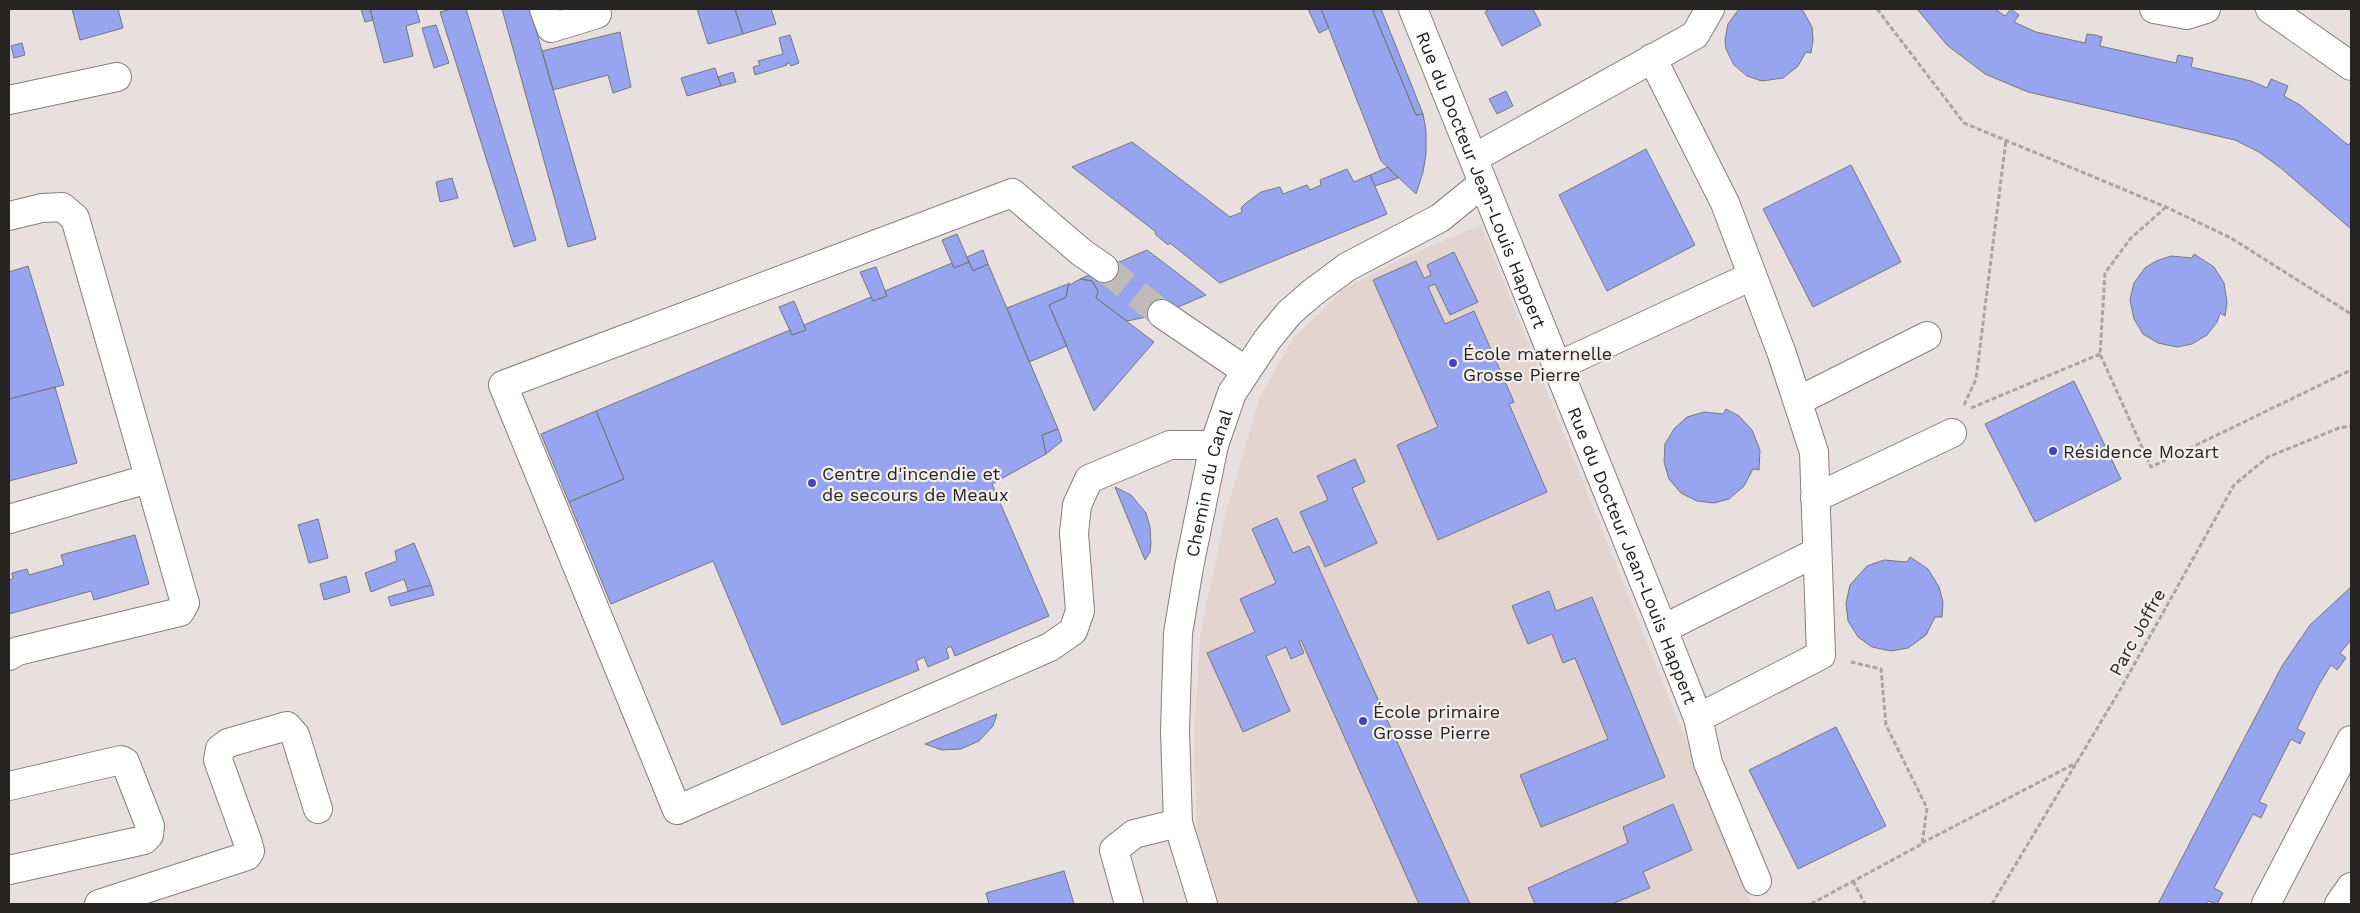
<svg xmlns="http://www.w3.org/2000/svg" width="2360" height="913" viewBox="0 0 2360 913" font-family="'Work Sans',sans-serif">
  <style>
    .built { fill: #e3d4d0 }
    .building { fill: #97a4ef; stroke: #76777c }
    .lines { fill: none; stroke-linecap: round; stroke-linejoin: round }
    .minor-tunnel { stroke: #c0bab9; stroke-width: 28; stroke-dasharray: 28 14; stroke-linecap: butt }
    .minor-casing { stroke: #857f7e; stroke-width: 30 }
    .path { stroke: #aaa5a4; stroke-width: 3; stroke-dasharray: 5 2.5; stroke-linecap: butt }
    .minor { stroke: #fff; stroke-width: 28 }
    .poi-dot { fill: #4244b9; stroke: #f4eeec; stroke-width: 2 }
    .labels { text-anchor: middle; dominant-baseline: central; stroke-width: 4.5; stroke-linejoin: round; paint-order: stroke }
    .street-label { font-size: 18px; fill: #262323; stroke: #f4eeec }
    .poi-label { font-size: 18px; fill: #262323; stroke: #f4eeec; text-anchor: start }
  </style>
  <rect width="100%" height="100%" fill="#e7e0df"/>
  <path class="built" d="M 1481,225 L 1751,904 L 1220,904 L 1197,838 L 1194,738 L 1200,636 L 1225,516 L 1260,396 L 1294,337 L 1343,290 L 1401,259 Z"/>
  <path class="building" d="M 72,9 L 118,9 L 123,28 L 80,40 Z
    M 361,9 L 370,9 L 373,20 L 365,22 Z
    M 370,9 L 416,9 L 420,22 L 406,26 L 413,56 L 384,63 Z
    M 452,9 L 466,9 L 536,240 L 514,247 L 440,12 Z
    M 502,9 L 530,9 L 596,239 L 568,247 Z
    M 697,9 L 735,9 L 743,34 L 708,44 Z
    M 735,9 L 771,9 L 776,24 L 743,34 Z
    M 1308,9 L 1321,9 L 1329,28 L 1319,33 Z
    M 1321,9 L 1377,9 L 1373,11 L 1416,115 L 1423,114 L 1426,131 L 1426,154 L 1423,172 L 1416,194 L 1381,161 Z
    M 1377,9 L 1381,9 L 1423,114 L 1416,115 L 1373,11 Z
    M 1490,9 L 1533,9 L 1541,25 L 1502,46 L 1485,12 Z
    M 1739,9 L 1802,9 L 1812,27 L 1813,40 L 1811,53 L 1806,52 L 1798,66 L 1783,78 L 1762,81 L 1747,76 L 1734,65 L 1726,49 L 1725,40 L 1728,24 Z
    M 1917,9 L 1995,9 L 2005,16 L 2011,9 L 2019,15 L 2014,22 L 2036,32 L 2085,43 L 2087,34 L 2095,35 L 2102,37 L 2100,46 L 2176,63 L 2178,55 L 2193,58 L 2191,67 L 2251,81 L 2267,88 L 2271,79 L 2288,86 L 2284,96 L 2300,105 L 2348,145 L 2351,142 L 2351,229 L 2282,169 L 2259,152 L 2235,140 L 2028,92 L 1985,74 L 1947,45 Z
    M 436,25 L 449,63 L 434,68 L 422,28 Z
    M 620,32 L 631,87 L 613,93 L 608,75 L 553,90 L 542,51 Z
    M 790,35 L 799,63 L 791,66 L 789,63 L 786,63 L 787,65 L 755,75 L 753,67 L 760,65 L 758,61 L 783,54 L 779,38 Z
    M 22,43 L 25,55 L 14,58 L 11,46 Z
    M 715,68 L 721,86 L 687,96 L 681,78 Z
    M 733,72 L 736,82 L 721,86 L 718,77 Z
    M 1506,91 L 1513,106 L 1497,114 L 1489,99 Z
    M 1132,142 L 1230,217 L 1242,212 L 1241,208 L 1246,203 L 1261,192 L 1280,187 L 1283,194 L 1307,185 L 1310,190 L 1321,185 L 1320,180 L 1347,169 L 1354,182 L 1370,175 L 1387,214 L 1220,283 L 1170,243 L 1168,245 L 1155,234 L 1156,232 L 1072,167 Z
    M 1646,149 L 1695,245 L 1607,291 L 1559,195 Z
    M 1851,165 L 1901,262 L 1813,307 L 1763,209 Z
    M 1388,167 L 1398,178 L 1375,186 L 1370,175 Z
    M 452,178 L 458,198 L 440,202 L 436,182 Z
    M 957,234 L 969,262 L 954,268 L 942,240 Z
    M 983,250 L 988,264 L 973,271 L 967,257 Z
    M 1147,250 L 1206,295 L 1162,314 L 1127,321 L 1096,298 L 1098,291 L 1092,281 L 1080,279 Z
    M 1454,252 L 1478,302 L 1450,315 L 1435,284 L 1428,287 L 1445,324 L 1474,311 L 1514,402 L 1509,404 L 1547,492 L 1438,540 L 1397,445 L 1438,427 L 1373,280 L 1416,261 L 1424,278 L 1431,275 L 1427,265 Z
    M 2194,254 L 2214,267 L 2224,283 L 2227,303 L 2225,316 L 2220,313 L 2217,322 L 2207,335 L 2192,344 L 2177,347 L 2158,343 L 2143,334 L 2134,319 L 2130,300 L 2134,283 L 2145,268 L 2156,261 L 2171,256 L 2192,258 Z
    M 969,262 L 973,271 L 988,264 L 1058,429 L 1042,435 L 1046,454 L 992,484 L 1049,616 L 955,656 L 951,646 L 946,649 L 949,658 L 928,667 L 924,657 L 916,661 L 919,670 L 782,725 L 713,561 L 611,604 L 569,502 L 624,479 L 596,411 L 790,330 L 792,335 L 806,330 L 804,325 L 871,297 L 873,301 L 887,296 L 885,291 L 952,263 L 954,268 Z
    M 28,266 L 64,385 L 9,399 L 9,272 Z
    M 876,267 L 887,296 L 873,301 L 860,272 Z
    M 1080,279 L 1092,281 L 1098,291 L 1096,298 L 1154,342 L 1094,411 L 1049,305 L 1066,297 L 1068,286 Z
    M 1070,283 L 1068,286 L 1066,297 L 1049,305 L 1067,346 L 1029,362 L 1007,308 Z
    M 794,301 L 806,330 L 792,335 L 779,307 Z
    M 2074,381 L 2121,479 L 2035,522 L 1985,424 Z
    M 55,387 L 77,463 L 9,481 L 9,399 Z
    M 1726,409 L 1739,416 L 1752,430 L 1760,450 L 1759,470 L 1753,469 L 1744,486 L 1729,499 L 1714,503 L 1697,501 L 1681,493 L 1669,479 L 1664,462 L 1665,444 L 1674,429 L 1687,417 L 1704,412 L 1723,414 Z
    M 596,411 L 624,479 L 569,502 L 541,434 Z
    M 1058,429 L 1062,441 L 1046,454 L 1042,435 Z
    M 1355,459 L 1365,482 L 1352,488 L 1377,543 L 1325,567 L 1300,512 L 1328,500 L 1317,476 Z
    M 1115,487 L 1131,495 L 1146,513 L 1150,527 L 1151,543 L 1150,552 L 1145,560 Z
    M 1277,518 L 1293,553 L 1309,546 L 1470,904 L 1419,904 L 1301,640 L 1299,641 L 1304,653 L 1291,659 L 1286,647 L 1266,656 L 1290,711 L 1243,732 L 1207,653 L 1255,632 L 1240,599 L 1276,583 L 1252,529 Z
    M 318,519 L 328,558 L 309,563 L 298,525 Z
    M 135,535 L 149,584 L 94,600 L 91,591 L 9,614 L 9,580 L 13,579 L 12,573 L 27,569 L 29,575 L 64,565 L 61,555 Z
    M 414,543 L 431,585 L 408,591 L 404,579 L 371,592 L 365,573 L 397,561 L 395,551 Z
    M 1910,557 L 1928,569 L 1939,587 L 1943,602 L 1942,617 L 1935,617 L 1926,635 L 1908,648 L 1891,651 L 1872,647 L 1858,637 L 1848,621 L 1846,603 L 1850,585 L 1867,566 L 1884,560 L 1907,562 Z
    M 346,576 L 350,592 L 324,600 L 320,584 Z
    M 431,585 L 434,595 L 391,606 L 388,597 Z
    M 2351,587 L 2351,640 L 2340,653 L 2346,658 L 2337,670 L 2331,665 L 2318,686 L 2297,729 L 2305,733 L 2302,739 L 2300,744 L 2291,739 L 2259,802 L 2267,805 L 2261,818 L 2253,814 L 2214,888 L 2223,893 L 2217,904 L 2208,901 L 2206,904 L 2158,904 L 2282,666 L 2310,625 Z
    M 1549,591 L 1556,611 L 1592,597 L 1665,777 L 1541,827 L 1520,775 L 1608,739 L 1575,658 L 1563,663 L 1552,634 L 1528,644 L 1512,606 Z
    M 997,714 L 993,726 L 979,741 L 961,749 L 942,750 L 925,744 Z
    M 1836,727 L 1886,826 L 1798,869 L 1749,770 Z
    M 1673,804 L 1692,850 L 1643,872 L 1650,888 L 1612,904 L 1535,904 L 1528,888 L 1628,843 L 1623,827 Z
    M 1064,871 L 1074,904 L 989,904 L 986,893 Z"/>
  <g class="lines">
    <path class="minor-tunnel" d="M 1104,268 L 1162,314"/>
    <defs>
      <g id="minor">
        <path d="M 544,9 L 551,28 L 597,14"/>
        <path id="s1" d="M 1413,9 L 1663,629 L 1698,718 L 1708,763 L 1757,881"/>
        <path d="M 2154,9 L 2187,15 L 2206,9"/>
        <path d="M 2270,9 L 2351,66"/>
        <path d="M 1652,58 L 1725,203 L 1782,354 L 1814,452 L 1821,655 L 1698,718"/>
        <path d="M 9,100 L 117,77"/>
        <path d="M 1474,158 L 1695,35 L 1710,9"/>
        <path d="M 9,216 L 42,208 L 62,207 L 75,218 L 185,603 L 180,612 L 18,651 L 9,656"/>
        <path d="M 1104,268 L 1081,252 L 1012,193 L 503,385 L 677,810 L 1050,647 L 1073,631 L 1080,611 L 1074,533 L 1077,505 L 1089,479 L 1170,445 L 1214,445"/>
        <path d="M 1162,314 L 1246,371"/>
        <path d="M 1558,366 L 1752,276"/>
        <path d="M 1798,401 L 1927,336"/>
        <path d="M 1815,498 L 1952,433"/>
        <path d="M 9,519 L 148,479"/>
        <path d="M 1663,629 L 1817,552"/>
        <path d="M 9,786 L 121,760 L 125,762 L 150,826 L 149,835 L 144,840 L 9,870"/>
        <path d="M 99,904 L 247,856 L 250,851 L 247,840 L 218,760 L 220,749 L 228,743 L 287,726 L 295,735 L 318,809"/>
        <path d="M 1129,904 L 1114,850 L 1134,834 L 1178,823"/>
        <path id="s2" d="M 1203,904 L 1178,823 L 1175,731 L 1178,633 L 1189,567 L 1214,445 L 1232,393 L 1267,340 L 1289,313 L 1312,293 L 1347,267 L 1440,218 L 1483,183"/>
        <path d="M 2266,904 L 2351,740"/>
        <path d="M 2339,904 L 2351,887"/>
      </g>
    </defs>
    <use href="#minor" class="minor-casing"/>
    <path class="path" d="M 1877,9 L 1964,123 L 2166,207 L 2231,238 L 2351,314
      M 2166,207 L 2130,239 L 2105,273 L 2100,354 L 2151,467 L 2351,370
      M 1964,405 L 1976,379 L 2006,140
      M 1971,408 L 2100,354
      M 1922,843 L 2076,763
      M 1853,881 L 1865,904
      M 1811,904 L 1922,844 L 1927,808 L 1886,725 L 1881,669 L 1851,662
      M 1992,904 L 2120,690 L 2234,485 L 2268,457 L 2339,428 L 2351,426"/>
    <use href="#minor" class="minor"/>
  </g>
  <g class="poi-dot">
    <circle cx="1453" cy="363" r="5"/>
    <circle cx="2053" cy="451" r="5"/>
    <circle cx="812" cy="483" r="5"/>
    <circle cx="1363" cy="721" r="5"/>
  </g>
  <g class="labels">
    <g class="street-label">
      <text stroke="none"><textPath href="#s1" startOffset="184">Rue du Docteur Jean-Louis Happert</textPath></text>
      <text stroke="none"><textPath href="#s2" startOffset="428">Chemin du Canal</textPath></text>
      <text stroke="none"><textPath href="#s1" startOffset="589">Rue du Docteur Jean-Louis Happert</textPath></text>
      <text transform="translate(2137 632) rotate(-61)">Parc Joffre</text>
    </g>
    <g class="poi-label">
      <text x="1463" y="353">École maternelle<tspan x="1463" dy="21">Grosse Pierre</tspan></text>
      <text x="2063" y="451">Résidence Mozart</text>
      <text x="822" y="473">Centre d'incendie et<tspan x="822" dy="21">de secours de Meaux</tspan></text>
      <text x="1373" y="711">École primaire<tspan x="1373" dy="21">Grosse Pierre</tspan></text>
    </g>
  </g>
  <rect width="2360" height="913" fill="none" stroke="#262323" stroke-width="20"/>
</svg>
